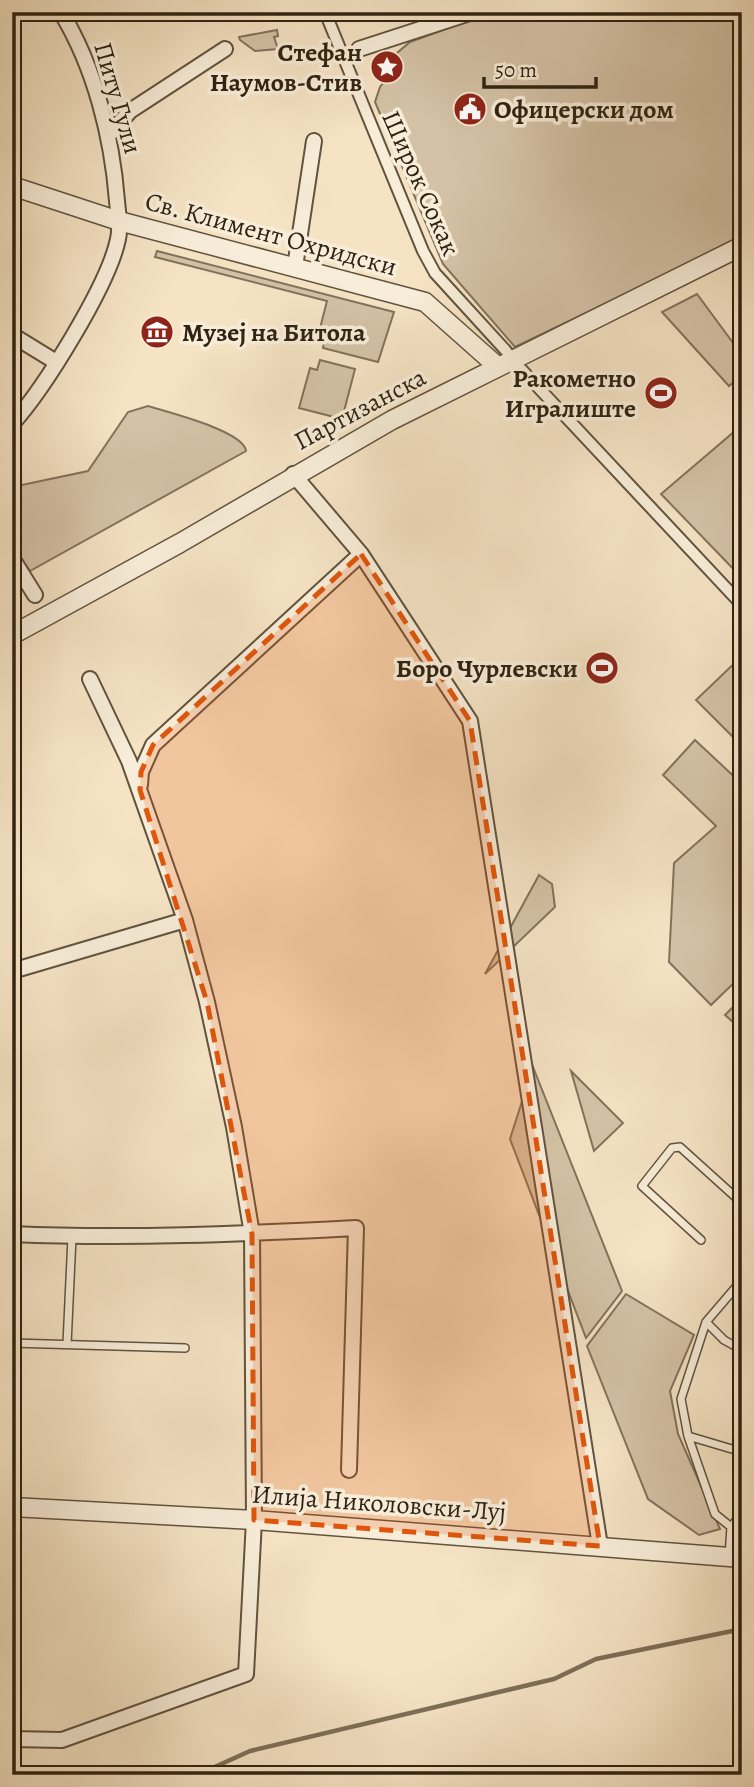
<svg xmlns="http://www.w3.org/2000/svg" width="754" height="1787" viewBox="0 0 754 1787" font-family="Alegreya,serif">
  <style>
    .green { fill: #d4c2a6; stroke: #82725c; stroke-width: 2 }
    .lines { fill: none; stroke-linecap: round; stroke-linejoin: round }
    .stream { stroke: #7e6f58; stroke-width: 4.5 }
    .service-casing { stroke: #61533e; stroke-width: 10 }
    .pedestrian-casing { stroke: #61533e; stroke-width: 14 }
    .minor-casing { stroke: #61533e; stroke-width: 18 }
    .tertiary-casing { stroke: #61533e; stroke-width: 21 }
    .service { stroke: #f8edd9; stroke-width: 7 }
    .pedestrian { stroke: #f8edd9; stroke-width: 10 }
    .minor { stroke: #f8edd9; stroke-width: 14 }
    .tertiary { stroke: #f8edd9; stroke-width: 18 }
    .marked { fill: #df560c; fill-opacity: 0.2; stroke: #df560c; stroke-width: 5; stroke-dasharray: 14 9; stroke-linejoin: round }
    .labels { text-anchor: middle; dominant-baseline: central; stroke-width: 7; stroke-linejoin: round; paint-order: stroke }
    .poi-label { font-size: 26px; font-weight: bold; fill: #302312; stroke: #f8edd9; text-anchor: end }
    .street-label { font-size: 26px; fill: #302312; stroke: #f8edd9 }
  </style>
  <rect width="100%" height="100%" fill="#f5e3c4"/>
  <filter id="stains"><feTurbulence type="fractalNoise" baseFrequency=".00286" numOctaves="4"/><feColorMatrix values="0 0 0 0 .2 0 0 0 0 .09 0 0 0 0 .02 0 0 0 .5 -.17"/></filter>
  <radialGradient id="worn" r=".72"><stop offset=".6" stop-color="#630" stop-opacity="0"/><stop offset="1" stop-color="#630" stop-opacity=".3"/></radialGradient>
  <path class="green" d="M 492,12 L 737,12 L 742,18 L 742,238 L 515,347 L 443,264 L 375,102 L 380,87 L 395,68 L 391,58 L 410,42 Z
    M 277,30 L 278,36 L 274,37 L 278,49 L 255,51 L 240,40 L 239,37 Z
    M 157,251 L 394,312 L 378,362 L 323,348 L 324,342 L 317,340 L 327,301 L 155,257 Z
    M 697,294 L 742,355 L 742,375 L 729,386 L 662,312 Z
    M 320,360 L 355,369 L 342,419 L 299,408 L 310,368 L 317,370 Z
    M 148,406 C 167,412 244,431 246,451 L 30,571 L 12,545 L 12,487 L 88,471 L 128,412 Z
    M 742,425 L 742,578 L 661,494 Z
    M 742,656 L 742,746 L 696,700 Z
    M 695,740 L 742,784 L 742,975 L 711,1005 L 669,962 L 674,863 L 716,826 L 663,775 Z
    M 539,875 L 552,884 L 555,907 L 485,974 Z
    M 742,998 L 742,1030 L 725,1015 Z
    M 533,1067 L 622,1291 L 586,1338 L 510,1139 Z
    M 571,1071 L 623,1123 L 594,1151 Z
    M 626,1294 L 694,1335 L 670,1391 L 678,1434 L 720,1529 L 699,1535 L 648,1499 L 587,1346 Z"/>
  <g class="lines">
    <path class="stream" d="M 197,1775 L 250,1751 L 554,1679 L 596,1659 L 742,1629"/>
    <defs>
      <path id="service" d="M 701,1240 L 642,1186 L 672,1148 L 680,1147 L 742,1203
        M 706,1322 L 724,1340 L 742,1350
        M 12,1343 L 185,1348
        M 67,1344 L 72,1237
        M 688,1436 L 742,1452
        M 731,1527 L 715,1514 L 688,1436 L 681,1399 L 706,1322 L 742,1280
        M 729,1556 L 731,1527 L 742,1513"/>
      <path id="pedestrian" d="M 325,12 L 423,251 L 435,273 L 507,352
        M 521,369 L 742,605"/>
      <path id="minor" d="M 359,49 L 473,12
        M 108,136 L 130,111 L 225,49
        M 295,267 L 314,141
        M 12,335 L 56,362
        M 12,424 C 44,389 109,284 118,239 C 121,227 118,213 117,201 C 112,137 95,68 61,12
        M 293,474 L 361,554 L 470,721 L 600,1546
        M 12,558 L 35,595
        M 140,785 L 141,772 L 153,745 L 361,554
        M 12,971 L 185,920
        M 12,1234 C 127,1239 241,1234 356,1228 L 349,1470
        M 12,1739 L 62,1740 L 246,1674 L 254,1520 L 252,1234 L 234,1127 L 207,1002 L 185,920 L 129,761 L 90,679"/>
      <path id="tertiary" d="M 12,186 L 119,221 L 425,302 L 497,366
        M 12,635 L 180,543 L 392,420 L 742,246
        M 12,1507 L 254,1520 L 742,1558"/>
    </defs>
    <use href="#service" class="service-casing"/>
    <use href="#pedestrian" class="pedestrian-casing"/>
    <use href="#minor" class="minor-casing"/>
    <use href="#tertiary" class="tertiary-casing"/>
    <use href="#service" class="service"/>
    <use href="#pedestrian" class="pedestrian"/>
    <use href="#minor" class="minor"/>
    <use href="#tertiary" class="tertiary"/>
  </g>
  <path class="marked" d="M 361,554 L 470,721 L 600,1546 L 254,1520 L 252,1234 L 207,1002 L 140,790 L 141,772 L 153,745 Z"/>
  <defs>
    <symbol id="sight-disc" viewBox="-11 -11 22 22"><circle r="9.5" fill="#8f2418" stroke="#f8edd9"/><path d="M0-6L1.8-2.2L6-1.7L2.9 1.2L3.7 5.4L0 3.3L-3.7 5.4L-2.9 1.2L-6-1.7L-1.8-2.2Z" fill="#fff"/></symbol>
    <symbol id="civic-disc" viewBox="-11 -11 22 22"><circle r="9.5" fill="#8f2418" stroke="#f8edd9"/><path d="M-.6-6.5H3V-4.5H.6V-3L4-1V1h2V6H-6V1h2V-1L-.6-3ZM-1.2 2.5V6h2.4V2.5Z" fill="#fff"/></symbol>
    <symbol id="museum-disc" viewBox="-11 -11 22 22"><circle r="9.5" fill="#8f2418" stroke="#f8edd9"/><path d="M0-6L6-3V-2H-6V-3ZM-5-1h2V3h-2ZM-1-1h2V3h-2ZM3-1h2V3H3ZM-6 4H6V6H-6Z" fill="#fff"/></symbol>
    <symbol id="stadium-disc" viewBox="-11 -11 22 22"><circle r="9.5" fill="#8f2418" stroke="#f8edd9"/><path d="M0-5a6.5 5 0 1 0 0 10a6.5 5 0 1 0 0-10ZM-3.5-1.8h7v3.6h-7Z" fill="#fff"/></symbol>
  </defs>
  <g fill-rule="evenodd">
    <use href="#sight-disc" x="368" y="48" width="38" height="38"/>
    <use href="#civic-disc" x="451" y="90" width="38" height="38"/>
    <use href="#museum-disc" x="138" y="313" width="38" height="38"/>
    <use href="#stadium-disc" x="642" y="374" width="38" height="38"/>
    <use href="#stadium-disc" x="583" y="649" width="38" height="38"/>
  </g>
  <g class="labels">
    <g class="poi-label">
      <text x="362" y="52">Стефан<tspan x="362" dy="30">Наумов-Стив</tspan></text>
      <text x="494" y="109" text-anchor="start">Офицерски дом</text>
      <text x="182" y="332" text-anchor="start">Музеј на Битола</text>
      <text x="636" y="378">Ракометно<tspan x="636" dy="30">Игралиште</tspan></text>
      <text x="578" y="668">Боро Чурлевски</text>
    </g>
    <g class="street-label">
      <text transform="translate(118 98) rotate(74)">Питу Гули</text>
      <text transform="translate(421 183) rotate(66)">Широк Сокак</text>
      <text transform="translate(271 234) rotate(15)">Св. Климент Охридски</text>
      <text transform="translate(360 409) rotate(-28)">Партизанска</text>
      <text transform="translate(379 1503) rotate(4)">Илија Николовски-Луј</text>
    </g>
  </g>
  <rect width="754" height="1787" fill="none" stroke="#f5e3c4" stroke-width="42"/>
  <rect x="14" y="14" width="726" height="1759" fill="none" stroke="#302312" stroke-width="3.5"/>
  <rect x="21" y="21" width="712" height="1745" fill="none" stroke="#302312" stroke-width="2"/>
  <path d="M484 77v10h112v-10" fill="none" stroke="#302312" stroke-width="3.5"/>
  <text x="495" y="77" font-size="21" fill="#302312" stroke="#f8edd9" stroke-width="5" paint-order="stroke">50 m</text>
  <rect width="100%" height="100%" filter="url(#stains)"/>
  <rect width="100%" height="100%" fill="url(#worn)"/>
</svg>
